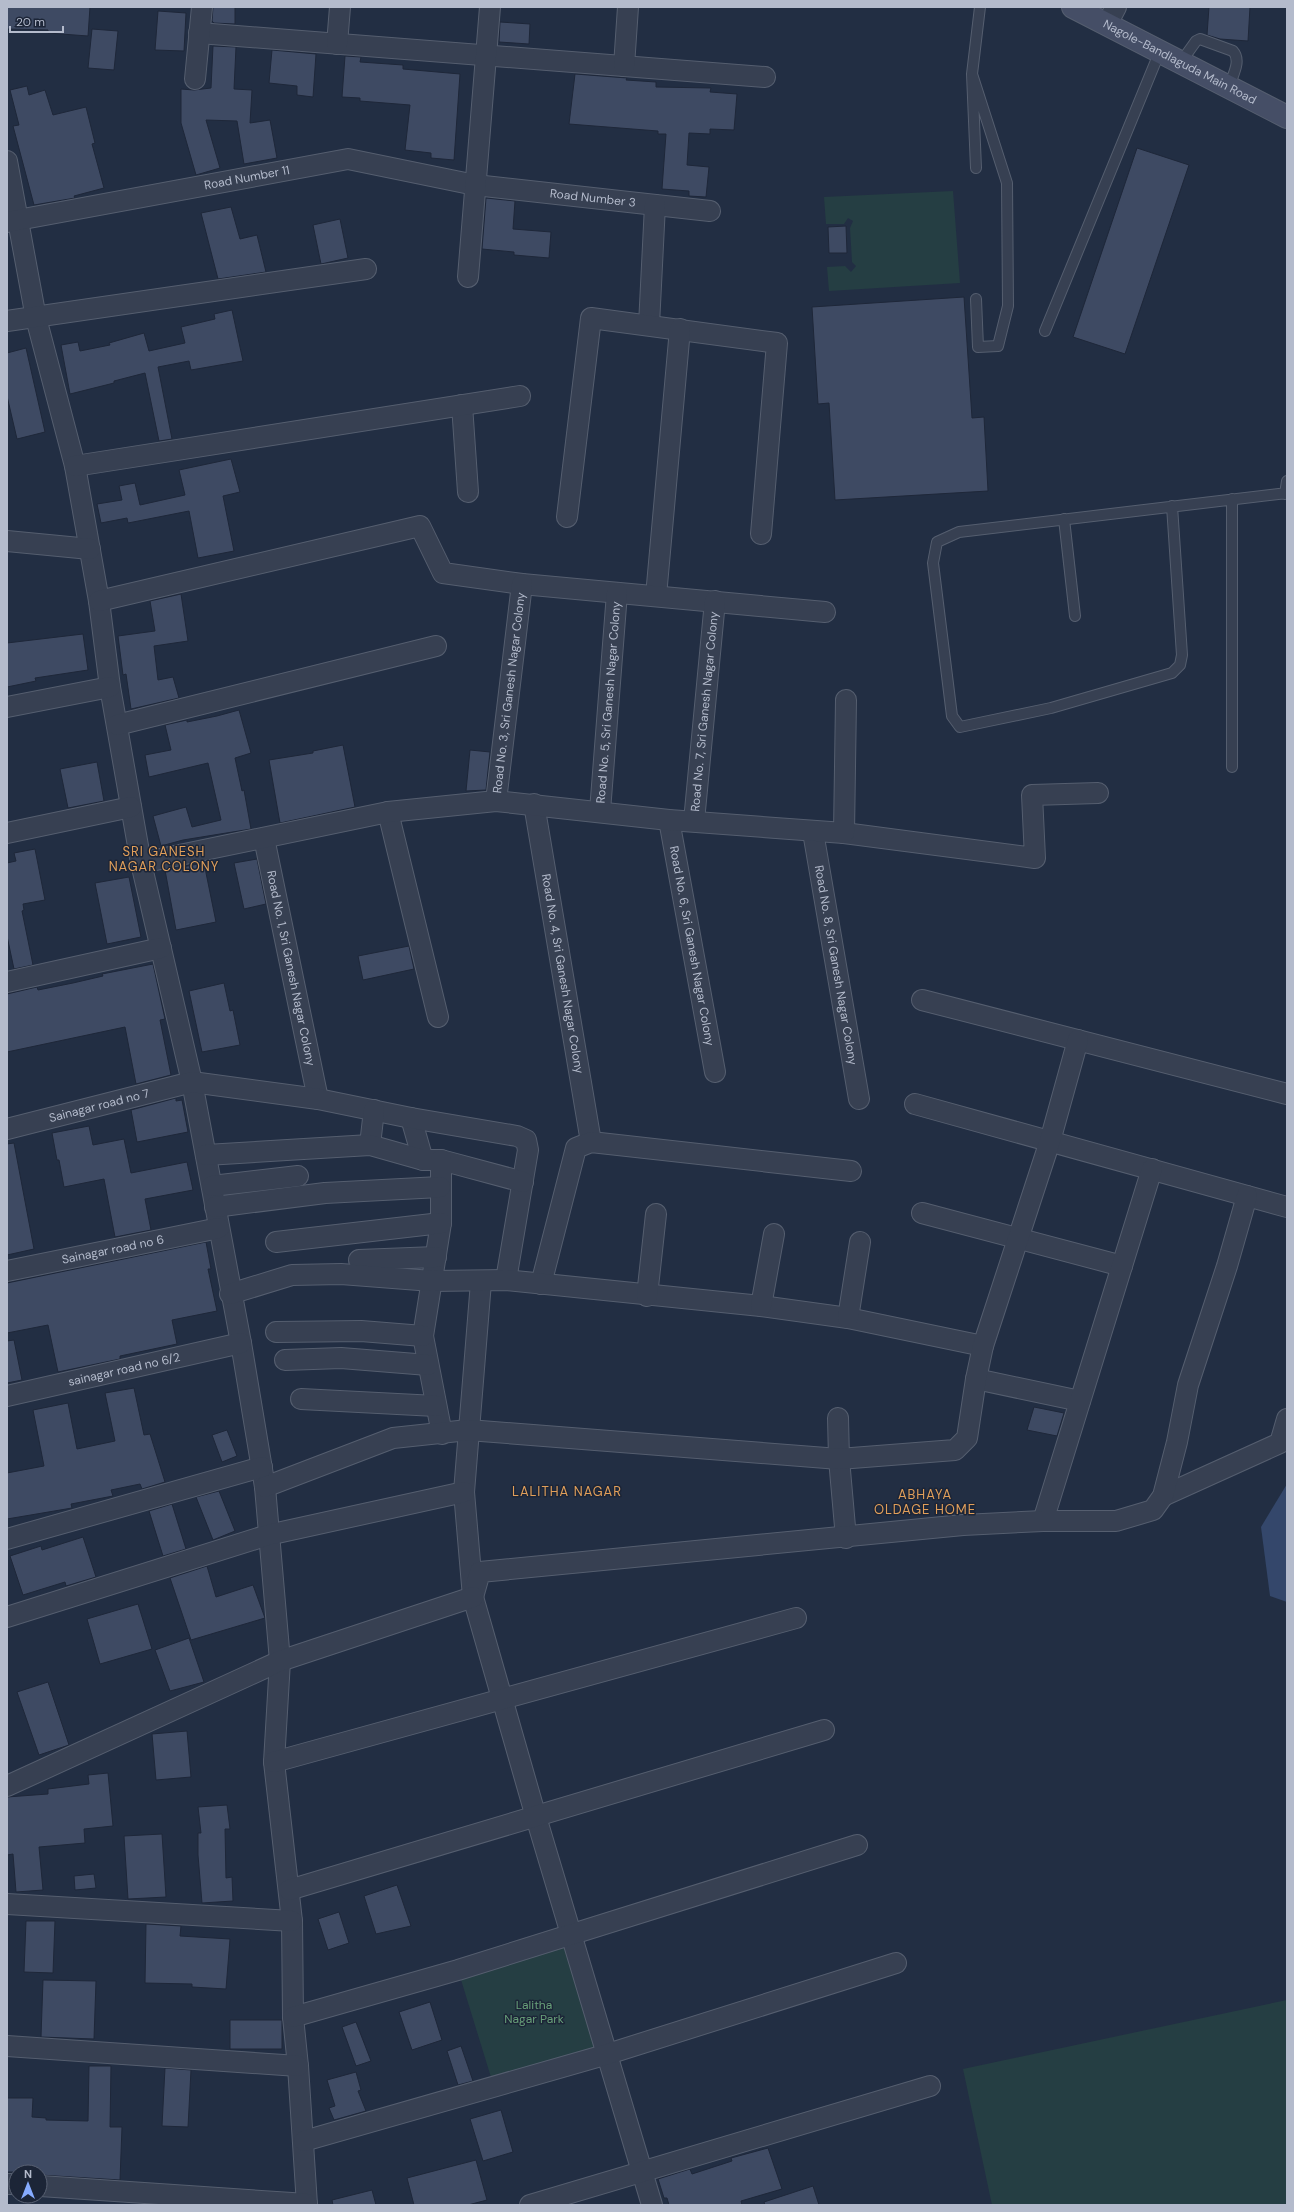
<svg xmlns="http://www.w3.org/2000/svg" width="1294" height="2212" viewBox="0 0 1294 2212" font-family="'DM Sans',sans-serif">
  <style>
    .green { fill: #253e43 }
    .water { fill: #34476b }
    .building { fill: #3e4a63; stroke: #1e2739 }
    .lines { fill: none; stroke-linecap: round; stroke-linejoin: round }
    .lane-casing { stroke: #555e6f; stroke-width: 12 }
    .street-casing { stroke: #555e6f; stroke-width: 22 }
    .secondary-casing { stroke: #555e6f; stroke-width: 24 }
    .lane { stroke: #374052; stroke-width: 10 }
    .street { stroke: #374052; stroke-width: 20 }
    .secondary { stroke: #454e66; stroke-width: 22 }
    .labels { text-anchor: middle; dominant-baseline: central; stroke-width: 3; stroke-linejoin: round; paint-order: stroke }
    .street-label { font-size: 12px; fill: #b4bbcc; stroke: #1c2537 }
    .park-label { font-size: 12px; fill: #68a079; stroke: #1c2537 }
    .neighbourhood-label { font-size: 13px; letter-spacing: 1px; fill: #e19f5a; stroke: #1c2537 }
  </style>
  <rect width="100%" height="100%" fill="#222e43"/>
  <path class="green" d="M 953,191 L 960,283 L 829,291 L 827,267 L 845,266 L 851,272 L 856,266 L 852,262 L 850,228 L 853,221 L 848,218 L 844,224 L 826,224 L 824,197 Z
    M 572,1934 L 608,2054 L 494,2087 L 458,1970 Z
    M 1287,2000 L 1287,2205 L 992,2205 L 963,2069 Z"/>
  <path class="water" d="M 1287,1484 L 1287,1602 L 1270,1596 L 1261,1527 Z"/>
  <path class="building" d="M 7,7 L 90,7 L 88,36 L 48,33 L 48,30 L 7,29 Z
    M 213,7 L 235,7 L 235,24 L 214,23 L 212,21 Z
    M 1209,7 L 1250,7 L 1248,41 L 1220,39 L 1207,35 Z
    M 158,11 L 186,13 L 184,51 L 155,50 Z
    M 500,22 L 530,24 L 529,44 L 499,42 Z
    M 92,29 L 118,31 L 114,70 L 88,68 Z
    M 213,46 L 236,47 L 234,89 L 252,90 L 250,123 L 270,120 L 277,158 L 244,164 L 237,121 L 206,120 L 220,168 L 196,175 L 181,123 L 181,89 L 194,90 L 211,88 Z
    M 272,50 L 316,54 L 313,97 L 297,95 L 297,86 L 269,83 Z
    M 345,56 L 361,57 L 360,62 L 403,65 L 403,69 L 460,74 L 454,160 L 431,158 L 431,153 L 405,150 L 410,105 L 360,101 L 360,98 L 342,97 Z
    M 575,74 L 627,78 L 626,80 L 656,82 L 656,87 L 711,88 L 710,92 L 737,94 L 734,130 L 710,129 L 710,134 L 689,133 L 687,165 L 709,167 L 706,197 L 689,196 L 689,191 L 662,189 L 666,134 L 658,134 L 658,131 L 569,124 Z
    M 27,86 L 29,95 L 45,90 L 53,115 L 86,107 L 95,143 L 92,144 L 104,188 L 74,196 L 75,198 L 34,205 L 13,126 L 19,125 L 10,90 Z
    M 1137,148 L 1189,165 L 1125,354 L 1073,337 Z
    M 486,198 L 515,201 L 513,229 L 551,232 L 549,258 L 514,255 L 514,252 L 482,249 Z
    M 231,207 L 240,239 L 257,235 L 266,272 L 218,279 L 201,213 Z
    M 340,219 L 348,258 L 321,264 L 313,225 Z
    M 846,226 L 847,253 L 829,253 L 828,227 Z
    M 964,297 L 972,418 L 984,417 L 988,491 L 835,500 L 829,403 L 818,404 L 812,307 Z
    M 232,310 L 243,361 L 191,370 L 189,361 L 158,367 L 172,439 L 159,441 L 145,373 L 114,381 L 114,383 L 70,394 L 61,345 L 78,342 L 80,351 L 110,345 L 109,343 L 144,333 L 149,351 L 185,343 L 181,327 L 215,319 L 214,314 Z
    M 26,348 L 45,432 L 17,439 L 7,396 L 7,353 Z
    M 231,459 L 240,492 L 223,496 L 234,551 L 198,558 L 189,511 L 128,523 L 127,518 L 101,523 L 97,504 L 122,500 L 119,486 L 135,483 L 140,505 L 185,495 L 179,470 Z
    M 181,594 L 188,641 L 154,646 L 158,680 L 173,677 L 179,698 L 131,709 L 126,674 L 123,675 L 118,636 L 155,631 L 150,601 Z
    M 83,634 L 88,670 L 35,678 L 36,681 L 7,687 L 7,643 Z
    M 239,710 L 251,753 L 235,758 L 242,791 L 244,790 L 251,829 L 183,840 L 161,846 L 153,816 L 186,807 L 192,827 L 221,820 L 208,763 L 149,777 L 145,755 L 171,750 L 165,725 L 187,720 L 187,722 L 217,716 Z
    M 343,745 L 355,807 L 280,823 L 269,760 L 313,753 L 313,751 Z
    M 470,750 L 490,752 L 486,790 L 466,791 Z
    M 97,762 L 104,801 L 68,808 L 60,769 Z
    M 35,849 L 45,900 L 23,904 L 24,910 L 22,911 L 33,965 L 14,969 L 7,936 L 7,863 L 16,861 L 14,853 Z
    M 257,859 L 266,904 L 244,909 L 234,863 Z
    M 204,863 L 216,922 L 176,930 L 165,870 Z
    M 129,877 L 141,937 L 107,944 L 95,883 Z
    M 409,946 L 414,969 L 363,980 L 358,956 Z
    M 153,964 L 165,1019 L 160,1020 L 171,1075 L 136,1084 L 125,1027 L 7,1052 L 7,994 L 37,987 L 38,990 L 73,983 L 103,976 L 102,974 Z
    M 224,983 L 230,1011 L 233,1010 L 240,1045 L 202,1052 L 189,991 Z
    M 176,1098 L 176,1101 L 182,1100 L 188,1132 L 137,1142 L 131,1110 Z
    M 89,1126 L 93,1145 L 124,1139 L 131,1173 L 187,1162 L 193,1190 L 145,1199 L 151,1230 L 115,1237 L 104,1179 L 64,1187 L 59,1160 L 57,1160 L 52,1133 Z
    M 14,1143 L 34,1249 L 7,1255 L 7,1144 Z
    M 206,1242 L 211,1269 L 208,1269 L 217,1311 L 172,1320 L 177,1344 L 120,1356 L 120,1359 L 58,1372 L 48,1325 L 7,1333 L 7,1283 Z
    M 14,1340 L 22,1380 L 7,1383 L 7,1341 Z
    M 134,1388 L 144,1435 L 150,1434 L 165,1482 L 142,1489 L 140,1484 L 111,1490 L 113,1496 L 71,1504 L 72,1508 L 7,1519 L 7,1473 L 44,1466 L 33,1410 L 68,1403 L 77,1449 L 115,1441 L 105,1393 Z
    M 1034,1407 L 1064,1413 L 1057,1436 L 1027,1430 Z
    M 227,1430 L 237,1456 L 222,1462 L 212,1435 Z
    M 219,1491 L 235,1531 L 213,1540 L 196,1497 Z
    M 172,1504 L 186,1549 L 163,1556 L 149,1511 Z
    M 83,1537 L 96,1577 L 66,1586 L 65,1582 L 23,1595 L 10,1556 L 41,1546 L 42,1550 Z
    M 207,1566 L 216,1597 L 253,1585 L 265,1618 L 191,1640 L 170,1578 Z
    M 138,1604 L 152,1649 L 100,1664 L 87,1619 Z
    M 189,1638 L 204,1682 L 170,1691 L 155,1650 Z
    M 48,1682 L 69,1745 L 39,1755 L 17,1692 Z
    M 187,1731 L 191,1777 L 156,1780 L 152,1734 Z
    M 108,1773 L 113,1826 L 84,1829 L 85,1843 L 39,1847 L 43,1890 L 16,1892 L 13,1854 L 7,1855 L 7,1797 L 48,1794 L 48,1789 L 89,1784 L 88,1775 Z
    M 227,1805 L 230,1829 L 225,1829 L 226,1878 L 232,1877 L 233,1901 L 202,1903 L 198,1855 L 198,1833 L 201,1833 L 198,1807 Z
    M 162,1834 L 166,1897 L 128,1899 L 124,1836 Z
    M 94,1874 L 96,1888 L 75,1890 L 74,1876 Z
    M 397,1885 L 411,1926 L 376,1934 L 364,1896 Z
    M 339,1912 L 349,1943 L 328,1950 L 318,1919 Z
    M 26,1921 L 55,1921 L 53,1973 L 24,1972 Z
    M 146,1924 L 181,1926 L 180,1936 L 230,1939 L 226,1989 L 192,1987 L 192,1984 L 145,1983 Z
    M 43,1980 L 96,1981 L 94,2039 L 41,2037 Z
    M 430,2002 L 442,2040 L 412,2050 L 399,2012 Z
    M 230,2020 L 282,2020 L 282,2049 L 230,2049 Z
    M 356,2022 L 371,2061 L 356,2066 L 342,2027 Z
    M 461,2046 L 473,2081 L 458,2085 L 447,2051 Z
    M 89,2066 L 111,2066 L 110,2127 L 122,2127 L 120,2180 L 40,2175 L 40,2172 L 7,2172 L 7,2098 L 33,2098 L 32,2117 L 46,2118 L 46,2120 L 88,2121 Z
    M 165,2068 L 191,2070 L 188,2127 L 162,2126 Z
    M 356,2072 L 361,2090 L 358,2091 L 366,2111 L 334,2120 L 329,2108 L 335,2106 L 327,2080 Z
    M 501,2110 L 513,2152 L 483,2161 L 470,2119 Z
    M 768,2148 L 782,2189 L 741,2201 L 742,2205 L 669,2205 L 667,2198 L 664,2198 L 658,2179 L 690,2169 L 692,2174 L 732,2161 L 731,2158 Z
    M 476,2160 L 487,2200 L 468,2205 L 414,2205 L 407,2178 Z
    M 813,2186 L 819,2205 L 765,2205 L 764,2202 Z
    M 372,2190 L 376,2205 L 333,2205 L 332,2200 Z"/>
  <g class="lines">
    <defs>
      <path id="lane" d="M 1181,62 L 1196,41 L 1200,39 L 1233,51 C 1242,61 1232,76 1229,87
        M 972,74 L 1007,183 L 1008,306 L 998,346 L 978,347 L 976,299
        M 976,168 L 972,74 L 980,7
        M 1045,331 L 1160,51
        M 1285,494 L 1287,481
        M 1172,506 L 1182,655 L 1180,665 L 1172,673 L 1051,708 L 960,727 L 952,716 L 933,563 L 937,542 L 959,532 L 1287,493
        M 1064,519 L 1075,616
        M 1232,767 L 1232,499"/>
      <g id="street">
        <path d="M 1107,24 L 1116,7"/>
        <path d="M 199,33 L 765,77"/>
        <path d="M 337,44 L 340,7"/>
        <path d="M 624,66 L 628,7"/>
        <path d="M 195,79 L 202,7"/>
        <path d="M 7,161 L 36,318 L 75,466 L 99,601 L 110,687 L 141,863 L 192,1082 L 241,1343 L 265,1487 L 280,1661 L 274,1762 L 292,1921 L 293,2017 L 298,2066 L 307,2205"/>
        <path id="s1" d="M 7,222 L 348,159 L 475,185 L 710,211"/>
        <path d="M 468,277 L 490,7"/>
        <path d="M 7,321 L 366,269"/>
        <path d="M 649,325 L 655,205"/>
        <path d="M 462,405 L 468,492"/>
        <path d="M 75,466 L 520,396"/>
        <path d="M 567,517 L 591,318 L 777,343 L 761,534"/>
        <path d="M 7,541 L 90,549"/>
        <path d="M 656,596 L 680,329"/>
        <path d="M 99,601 L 420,526 L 443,573 L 522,584 L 825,612"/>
        <path d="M 7,707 L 110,687"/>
        <path d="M 117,725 L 436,646"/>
        <path id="s2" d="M 496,801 L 522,584"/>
        <path id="s3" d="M 534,804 L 591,1142"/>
        <path id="s4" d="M 600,811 L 617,593"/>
        <path d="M 388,812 L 438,1017"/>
        <path id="s5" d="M 669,820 L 715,1072"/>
        <path id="s6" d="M 694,821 L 715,601"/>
        <path id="s7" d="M 813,832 L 859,1099"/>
        <path d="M 7,833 L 131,807"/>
        <path d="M 844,833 L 1035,858 L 1032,795 L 1098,793"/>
        <path id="s8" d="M 264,838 L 318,1099"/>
        <path d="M 141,863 L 388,812 L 496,801 L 669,820 L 844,833 L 846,700"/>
        <path d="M 7,982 L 161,948"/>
        <path d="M 922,1000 L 1287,1094"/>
        <path d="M 915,1104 L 1287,1207"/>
        <path d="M 411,1118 L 423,1160"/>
        <path id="s9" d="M 7,1129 L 192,1082 L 318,1099 L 411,1118 L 517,1136 L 526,1140 L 528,1150 L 506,1280"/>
        <path d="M 370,1145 L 374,1110"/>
        <path d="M 206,1155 L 370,1145 L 423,1160 L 441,1160 L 523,1182"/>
        <path d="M 441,1160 L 441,1223 L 423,1336 L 442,1434"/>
        <path d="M 212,1186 L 298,1176"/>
        <path d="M 215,1207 L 325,1193 L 440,1187"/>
        <path d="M 922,1213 L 1122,1266"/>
        <path d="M 276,1242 L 441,1223"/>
        <path d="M 359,1260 L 436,1257"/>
        <path id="s10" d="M 7,1271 L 219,1228"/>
        <path d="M 481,1282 L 464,1492 L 473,1597 L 536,1817 L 652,2205"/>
        <path d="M 541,1284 L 576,1148 L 591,1142 L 851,1171"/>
        <path d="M 230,1294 L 292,1275 L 341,1274 L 432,1281 L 506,1280 L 761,1306 L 848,1318 L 983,1346"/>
        <path d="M 647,1296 L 656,1214"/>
        <path d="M 761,1306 L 774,1234"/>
        <path d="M 848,1318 L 860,1242"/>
        <path d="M 276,1332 L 361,1331 L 423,1336"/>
        <path d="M 285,1360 L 341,1358 L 428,1365"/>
        <path d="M 976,1379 L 1080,1401"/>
        <path id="s11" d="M 7,1396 L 241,1343"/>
        <path d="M 301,1399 L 436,1406"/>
        <path d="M 838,1418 L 839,1459 L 846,1538"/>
        <path d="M 265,1487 L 393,1438 L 468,1430 L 839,1459 L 955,1450 L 967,1438 L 976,1379 L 983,1346 L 1050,1141 L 1078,1040"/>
        <path d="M 1163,1496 L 1280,1443 L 1287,1419"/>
        <path d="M 1043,1521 L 1152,1169"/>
        <path d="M 7,1539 L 262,1467"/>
        <path d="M 473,1597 L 480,1572 L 963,1525 L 1043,1521 L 1116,1521 L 1153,1510 L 1163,1496 L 1177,1442 L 1188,1385 L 1227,1266 L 1247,1196"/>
        <path d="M 7,1617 L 268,1535 L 464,1492"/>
        <path d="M 274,1762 L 796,1618"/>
        <path d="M 7,1786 L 280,1661 L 473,1597"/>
        <path d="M 289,1890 L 824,1730"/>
        <path d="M 7,1904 L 292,1921"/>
        <path d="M 293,2017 L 458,1970 L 857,1845"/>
        <path d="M 7,2046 L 298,2066"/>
        <path d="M 304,2141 L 608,2054 L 896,1963"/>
        <path d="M 7,2184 L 16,2184"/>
        <path d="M 40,2186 L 307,2204"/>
        <path d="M 530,2205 L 930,2086"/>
      </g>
      <g id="secondary">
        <path id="s12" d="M 1073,7 L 1287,117"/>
      </g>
    </defs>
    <use href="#lane" class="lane-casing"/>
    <use href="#street" class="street-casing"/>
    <use href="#secondary" class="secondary-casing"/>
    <use href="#lane" class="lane"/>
    <use href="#street" class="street"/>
    <use href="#secondary" class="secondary"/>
  </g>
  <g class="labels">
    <g class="street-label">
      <text stroke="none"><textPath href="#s12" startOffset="120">Nagole-Bandlaguda Main Road</textPath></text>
      <text stroke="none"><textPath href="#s1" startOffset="244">Road Number 11</textPath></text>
      <text stroke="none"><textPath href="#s1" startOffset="595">Road Number 3</textPath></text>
      <text stroke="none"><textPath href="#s2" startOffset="109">Road No. 3, Sri Ganesh Nagar Colony</textPath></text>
      <text stroke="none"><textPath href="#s4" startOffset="109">Road No. 5, Sri Ganesh Nagar Colony</textPath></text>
      <text stroke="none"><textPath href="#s6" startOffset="110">Road No. 7, Sri Ganesh Nagar Colony</textPath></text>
      <text stroke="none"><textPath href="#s5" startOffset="128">Road No. 6, Sri Ganesh Nagar Colony</textPath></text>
      <text stroke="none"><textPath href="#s7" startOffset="135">Road No. 8, Sri Ganesh Nagar Colony</textPath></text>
      <text stroke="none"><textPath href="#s8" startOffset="133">Road No. 1, Sri Ganesh Nagar Colony</textPath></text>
      <text stroke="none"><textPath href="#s3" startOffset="172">Road No. 4, Sri Ganesh Nagar Colony</textPath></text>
      <text stroke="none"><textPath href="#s9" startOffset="95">Sainagar road no 7</textPath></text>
      <text stroke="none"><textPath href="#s10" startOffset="108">Sainagar road no 6</textPath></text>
      <text stroke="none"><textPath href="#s11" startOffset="120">sainagar road no 6/2</textPath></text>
    </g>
    <g class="park-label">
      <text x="534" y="2005">Lalitha<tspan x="534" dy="14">Nagar Park</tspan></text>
    </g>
    <g class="neighbourhood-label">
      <text x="164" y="851">SRI GANESH<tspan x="164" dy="15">NAGAR COLONY</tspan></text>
      <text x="567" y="1491">LALITHA NAGAR</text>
      <text x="925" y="1494">ABHAYA<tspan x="925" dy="15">OLDAGE HOME</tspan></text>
    </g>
  </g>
  <rect width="1294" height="2212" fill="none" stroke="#b4bbcc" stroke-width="16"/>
  <g transform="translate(28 2184)"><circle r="19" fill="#1c2537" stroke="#596173"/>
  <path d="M0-3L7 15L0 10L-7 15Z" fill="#86abff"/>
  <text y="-6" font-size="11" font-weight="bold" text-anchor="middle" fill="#b4bbcc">N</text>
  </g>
  <path d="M10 26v6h53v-6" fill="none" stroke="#b4bbcc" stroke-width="2"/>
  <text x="16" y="26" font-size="12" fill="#b4bbcc" stroke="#1c2537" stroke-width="3" paint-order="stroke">20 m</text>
</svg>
